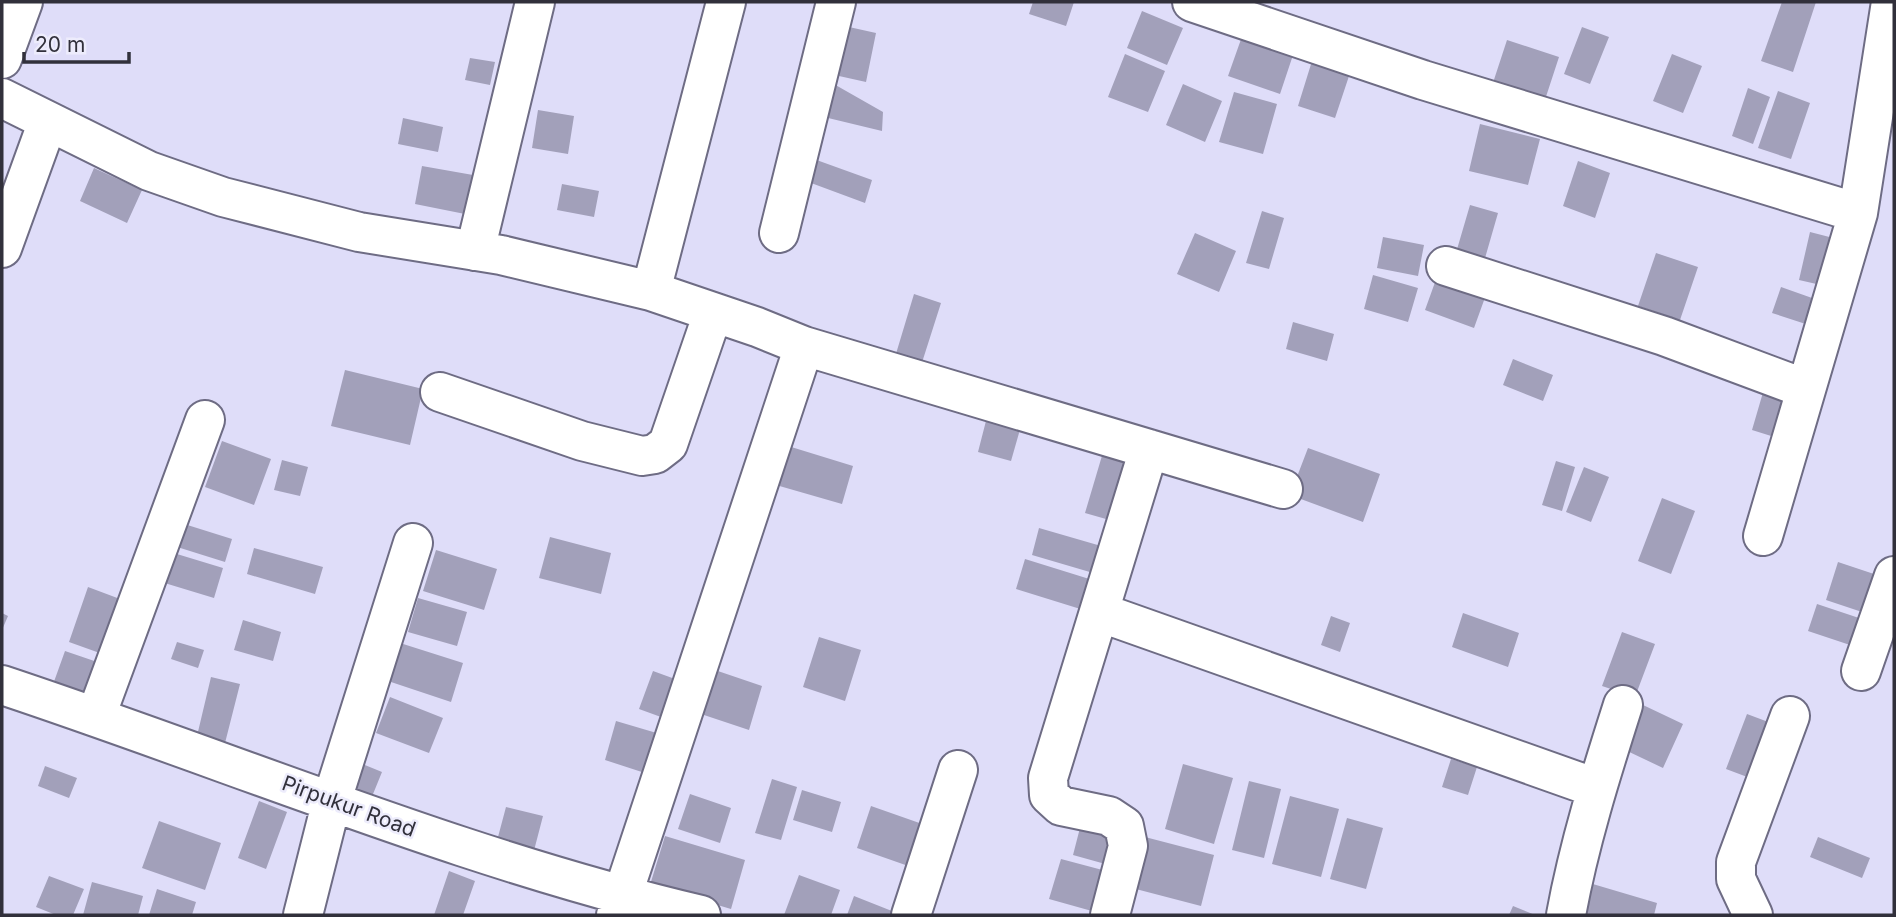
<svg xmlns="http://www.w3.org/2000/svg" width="1896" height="917" viewBox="0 0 1896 917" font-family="Inter,sans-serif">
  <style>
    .building { fill: #a2a0ba }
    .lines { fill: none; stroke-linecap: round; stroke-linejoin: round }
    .street-casing { stroke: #6e6c84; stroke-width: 42 }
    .street { stroke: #fff; stroke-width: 38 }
    .labels { text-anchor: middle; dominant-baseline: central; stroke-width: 5; stroke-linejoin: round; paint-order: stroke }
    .street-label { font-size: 21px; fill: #31303b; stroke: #edecfc }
  </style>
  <rect width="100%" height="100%" fill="#dfddf9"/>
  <path class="building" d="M 1033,2 L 1074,2 L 1066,26 L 1029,14 Z
    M 1782,2 L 1816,2 L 1793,72 L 1761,61 Z
    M 1142,11 L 1183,28 L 1167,65 L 1127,48 Z
    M 840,25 L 876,33 L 866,82 L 830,74 Z
    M 1582,27 L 1609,37 L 1590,84 L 1564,74 Z
    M 1245,28 L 1296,46 L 1280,94 L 1228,76 Z
    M 1507,40 L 1559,57 L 1540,115 L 1488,98 Z
    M 1125,54 L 1165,71 L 1148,112 L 1108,97 Z
    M 1672,54 L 1702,66 L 1683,113 L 1653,101 Z
    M 470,58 L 495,62 L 490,85 L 465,80 Z
    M 1312,61 L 1350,73 L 1335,118 L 1298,106 Z
    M 832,83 L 883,112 L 882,131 L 824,117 Z
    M 1183,84 L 1222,101 L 1205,142 L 1166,125 Z
    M 1748,88 L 1770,97 L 1753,144 L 1732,136 Z
    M 1778,91 L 1810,103 L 1791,159 L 1758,148 Z
    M 1234,92 L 1277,104 L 1263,154 L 1219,142 Z
    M 538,110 L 574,116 L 568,154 L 532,148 Z
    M 403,118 L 443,127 L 438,152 L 398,144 Z
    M 1480,124 L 1540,139 L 1528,185 L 1469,171 Z
    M 811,158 L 872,180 L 865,203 L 803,180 Z
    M 1578,161 L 1610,173 L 1595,218 L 1563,206 Z
    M 422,166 L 473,175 L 465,214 L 415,204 Z
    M 94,168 L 142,190 L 127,223 L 80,201 Z
    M 562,184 L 599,191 L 594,217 L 557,210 Z
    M 1470,205 L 1498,213 L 1481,272 L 1453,263 Z
    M 1262,211 L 1284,218 L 1269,269 L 1246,263 Z
    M 1810,232 L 1845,241 L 1834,288 L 1799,280 Z
    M 1195,233 L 1236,251 L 1219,292 L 1177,274 Z
    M 1383,237 L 1424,245 L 1418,276 L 1377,268 Z
    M 1656,253 L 1698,267 L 1680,320 L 1638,306 Z
    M 1438,274 L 1487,292 L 1474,328 L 1425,310 Z
    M 1373,275 L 1418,288 L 1408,322 L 1364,309 Z
    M 1781,287 L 1829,304 L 1821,329 L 1772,313 Z
    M 914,294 L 941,303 L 918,375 L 892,367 Z
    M 1293,322 L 1334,334 L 1327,361 L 1286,349 Z
    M 1513,359 L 1553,375 L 1543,401 L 1503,385 Z
    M 345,370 L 423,389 L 410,445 L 331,426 Z
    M 1764,389 L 1799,400 L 1787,441 L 1752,430 Z
    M 987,417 L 1021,426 L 1011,461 L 978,452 Z
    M 222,441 L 271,459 L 254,505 L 205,487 Z
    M 788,446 L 853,466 L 842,504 L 776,485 Z
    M 1308,448 L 1380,474 L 1363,522 L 1290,495 Z
    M 1104,449 L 1138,459 L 1120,523 L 1085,513 Z
    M 282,460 L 308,467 L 300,496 L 274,490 Z
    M 1556,461 L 1575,467 L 1562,511 L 1542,505 Z
    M 1584,467 L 1609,477 L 1591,522 L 1566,512 Z
    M 1662,498 L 1695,511 L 1671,574 L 1638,561 Z
    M 181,523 L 232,539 L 225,562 L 174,546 Z
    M 1039,528 L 1108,548 L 1100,575 L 1032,555 Z
    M 550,537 L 611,553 L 601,594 L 539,578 Z
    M 254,548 L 323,567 L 315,594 L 247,574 Z
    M 436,550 L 497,569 L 484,610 L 423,591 Z
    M 167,551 L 223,568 L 214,598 L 158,581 Z
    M 1025,559 L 1099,582 L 1090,612 L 1016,589 Z
    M 1838,562 L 1874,574 L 1862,612 L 1826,600 Z
    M 88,587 L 128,602 L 108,656 L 69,642 Z
    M 418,598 L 467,612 L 457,646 L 408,632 Z
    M 1817,604 L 1865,620 L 1856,647 L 1808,631 Z
    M 2,613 L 8,616 L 2,630 Z
    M 1463,613 L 1519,633 L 1508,667 L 1452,647 Z
    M 1331,616 L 1350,623 L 1340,652 L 1321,645 Z
    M 243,620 L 281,632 L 273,661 L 234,650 Z
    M 1622,632 L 1655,644 L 1635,697 L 1602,686 Z
    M 819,637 L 861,650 L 845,701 L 803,687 Z
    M 177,642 L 204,650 L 198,668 L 171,659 Z
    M 400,643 L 463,663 L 451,702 L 388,681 Z
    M 65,651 L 106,665 L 92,705 L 51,690 Z
    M 709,668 L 762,686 L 749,730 L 695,712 Z
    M 653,671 L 686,683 L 672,721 L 639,709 Z
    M 211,677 L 240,684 L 225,743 L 197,736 Z
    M 390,697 L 443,718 L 429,753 L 376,733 Z
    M 1643,705 L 1683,724 L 1663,768 L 1623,749 Z
    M 1747,714 L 1779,726 L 1758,781 L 1726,769 Z
    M 616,721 L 660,734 L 648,774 L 605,760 Z
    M 1451,759 L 1477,767 L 1468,795 L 1442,787 Z
    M 360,763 L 382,772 L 371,799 L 349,791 Z
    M 1183,764 L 1233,778 L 1214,844 L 1165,829 Z
    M 45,766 L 77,778 L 69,798 L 38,786 Z
    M 772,779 L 797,787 L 781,840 L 755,833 Z
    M 1249,781 L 1281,789 L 1264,858 L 1232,850 Z
    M 802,790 L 841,802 L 832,832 L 793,820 Z
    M 690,794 L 731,808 L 720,843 L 678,829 Z
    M 1290,796 L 1339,809 L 1321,877 L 1272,864 Z
    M 259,801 L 287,812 L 266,869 L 238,858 Z
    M 871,806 L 928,826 L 914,868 L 857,848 Z
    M 506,807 L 543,816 L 531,862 L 494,852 Z
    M 1347,818 L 1383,828 L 1366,889 L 1330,879 Z
    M 159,821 L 221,843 L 205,890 L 142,868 Z
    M 1081,824 L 1125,836 L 1116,867 L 1073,855 Z
    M 665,836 L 745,860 L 731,909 L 650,885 Z
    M 1145,837 L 1214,855 L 1201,906 L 1132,888 Z
    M 1818,837 L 1870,858 L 1862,878 L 1810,857 Z
    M 1061,859 L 1110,872 L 1099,913 L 1049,899 Z
    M 449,871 L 475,881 L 463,915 L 434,915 Z
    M 799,875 L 840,890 L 831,915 L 784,915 Z
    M 49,876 L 84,889 L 73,915 L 56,915 L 36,907 Z
    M 92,882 L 143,896 L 138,915 L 83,915 Z
    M 1586,882 L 1657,903 L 1654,915 L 1576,915 Z
    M 157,889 L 196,902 L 192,915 L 149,915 Z
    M 854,896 L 902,915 L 847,915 Z
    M 1513,906 L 1535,915 L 1509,915 Z"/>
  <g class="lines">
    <defs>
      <path id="street" d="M 1192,2 L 1423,80 L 1858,213
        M 2,59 L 23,2
        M 2,98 L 149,171 L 223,197 L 359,232 L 501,255 L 651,291
        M 779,233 L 836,2
        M 2,248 L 48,121
        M 475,251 L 535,2
        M 1446,266 L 1664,336 L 1806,389
        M 804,346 L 1283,489
        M 440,392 L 582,441 L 642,456 L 655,454 L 668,444 L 713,313
        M 1763,536 L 1858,213 L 1891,2
        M 1099,612 L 1596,788
        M 1861,671 L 1894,576
        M 2,685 C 234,762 462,859 701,915
        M 96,716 L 205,420
        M 303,915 L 332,800 L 413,543
        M 616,915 L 804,346 L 757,327 L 651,291 L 726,2
        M 911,915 L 958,770
        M 1110,915 L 1128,846 L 1124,826 L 1109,816 L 1061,806 L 1049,795 L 1048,778 L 1149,449
        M 1566,915 C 1579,844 1601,774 1623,705
        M 1753,915 L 1736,879 L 1736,862 L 1790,716"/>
    </defs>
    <use href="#street" class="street-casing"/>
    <use href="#street" class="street"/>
  </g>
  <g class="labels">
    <g class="street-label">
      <text transform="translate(349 806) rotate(20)">Pirpukur Road</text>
    </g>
  </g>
  <rect width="1896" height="917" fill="none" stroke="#31303b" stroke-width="7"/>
  <path d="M24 52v10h105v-10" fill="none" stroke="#31303b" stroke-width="3.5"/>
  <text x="35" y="52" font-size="21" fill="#31303b" stroke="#edecfc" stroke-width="5" paint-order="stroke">20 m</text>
</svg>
